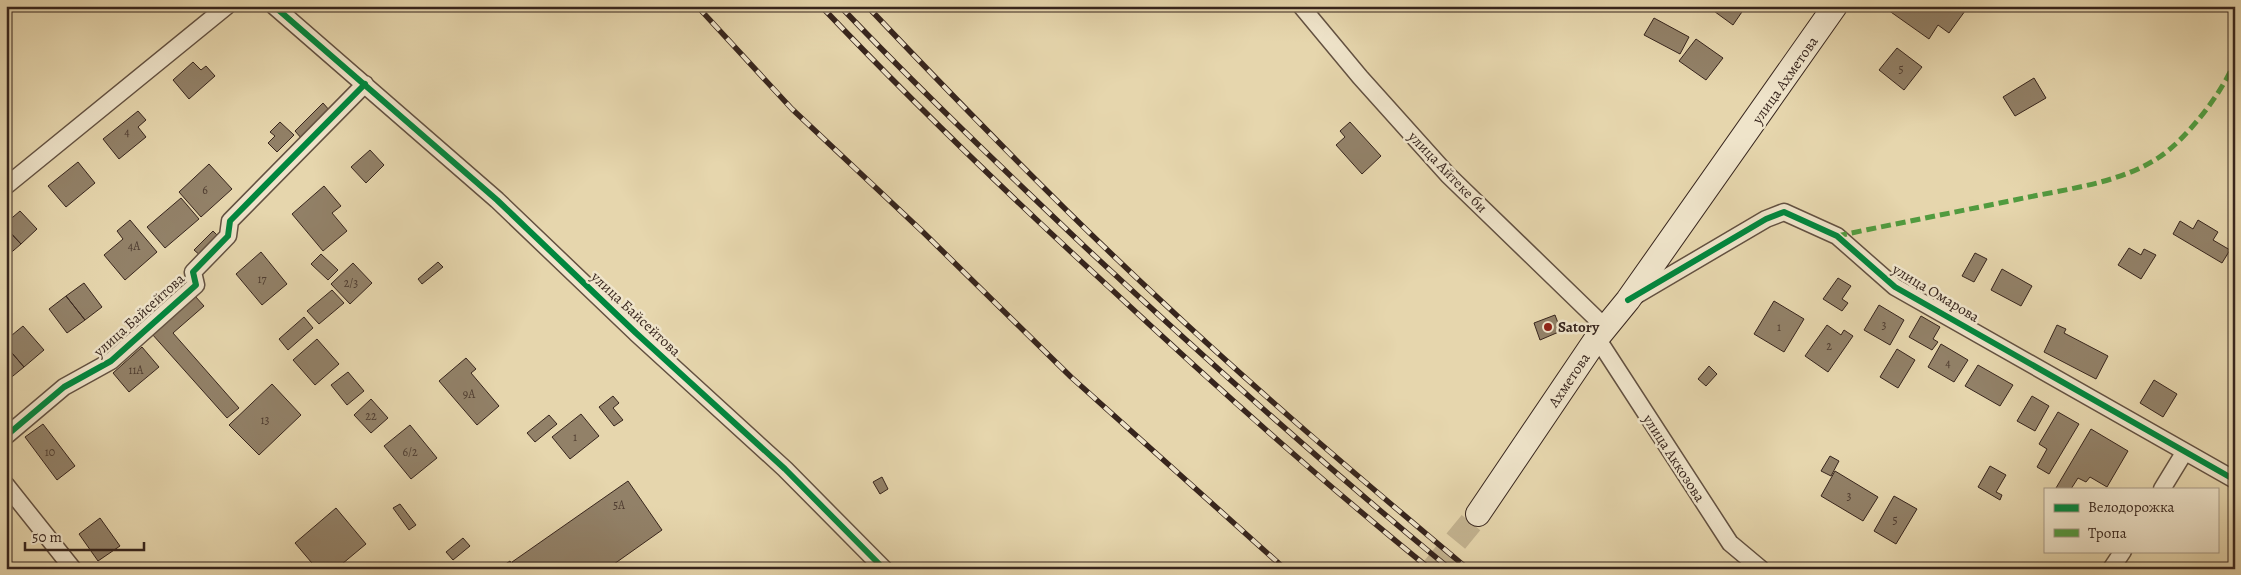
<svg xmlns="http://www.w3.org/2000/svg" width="2241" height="575" viewBox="0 0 2241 575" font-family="Alegreya,serif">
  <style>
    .building { fill: #928168; stroke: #37251d }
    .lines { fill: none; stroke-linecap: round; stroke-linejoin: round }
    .secondary-tunnel { stroke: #c3b390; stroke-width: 24; stroke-dasharray: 24 12; stroke-linecap: butt }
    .street-casing { stroke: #635141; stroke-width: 19 }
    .secondary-casing { stroke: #37251d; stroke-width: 26 }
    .street { stroke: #efe4ca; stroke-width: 16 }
    .secondary { stroke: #efe4ca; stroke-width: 24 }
    .rail-casing { stroke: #37251d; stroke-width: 5.5 }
    .rail { stroke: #efe4ca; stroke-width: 4; stroke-dasharray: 11; stroke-linecap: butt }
    .quiet { stroke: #519b3f; stroke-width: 5; stroke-dasharray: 10 5; stroke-linecap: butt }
    .cycleway-casing { stroke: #efe4ca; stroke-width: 9 }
    .cycleway { stroke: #00873e; stroke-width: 6 }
    .poi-dot { fill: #8f2418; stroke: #efe4ca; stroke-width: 2 }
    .labels { text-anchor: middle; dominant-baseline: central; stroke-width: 5; stroke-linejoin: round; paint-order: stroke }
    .number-label { font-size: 12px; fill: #4e3c30 }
    .street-label { font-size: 15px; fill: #37251d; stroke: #efe4ca }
    .poi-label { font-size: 15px; font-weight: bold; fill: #37251d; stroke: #efe4ca; text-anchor: start }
  </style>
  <rect width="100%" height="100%" fill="#e6d6ad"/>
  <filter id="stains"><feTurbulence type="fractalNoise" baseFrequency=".004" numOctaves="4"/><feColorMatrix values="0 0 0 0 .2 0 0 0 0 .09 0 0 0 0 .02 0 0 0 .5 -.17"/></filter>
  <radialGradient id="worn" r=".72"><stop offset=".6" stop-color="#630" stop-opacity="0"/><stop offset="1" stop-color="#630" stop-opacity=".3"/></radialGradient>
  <path class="building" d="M 1707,6 L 1746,6 L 1733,25 Z
    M 1891,6 L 1958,6 L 1965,11 L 1949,33 L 1938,25 L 1929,39 L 1888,10 Z
    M 1654,18 L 1689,37 L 1680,54 L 1644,35 Z
    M 1696,39 L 1723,58 L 1706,80 L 1679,61 Z
    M 1897,48 L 1922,67 L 1904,90 L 1879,70 Z
    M 193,62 L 201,70 L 206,66 L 215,76 L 189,99 L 173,80 Z
    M 2034,78 L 2046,98 L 2015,116 L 2003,97 Z
    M 323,103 L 330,111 L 302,139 L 295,131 Z
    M 138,111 L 146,120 L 138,127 L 146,137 L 119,159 L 103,139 Z
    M 280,122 L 294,135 L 277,152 L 268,143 L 275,136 L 270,132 Z
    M 1350,122 L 1381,156 L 1362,174 L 1336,145 L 1345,137 L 1340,131 Z
    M 370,150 L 384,165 L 366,183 L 351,167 Z
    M 78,162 L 95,183 L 66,207 L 48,186 Z
    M 209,164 L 232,189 L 201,217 L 179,192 Z
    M 324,186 L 341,206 L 332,213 L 347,231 L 323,251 L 292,214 Z
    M 181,198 L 199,219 L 165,248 L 147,227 Z
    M 20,211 L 37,229 L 21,244 L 6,228 L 6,223 Z
    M 130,220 L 157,252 L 125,280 L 104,255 L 123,239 L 117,231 Z
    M 2198,220 L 2218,232 L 2213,240 L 2230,250 L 2222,263 L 2173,234 L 2180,221 L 2193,229 Z
    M 6,228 L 21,244 L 6,257 Z
    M 213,231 L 220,238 L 202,257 L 194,250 Z
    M 2129,248 L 2141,255 L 2144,249 L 2156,255 L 2141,279 L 2118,265 Z
    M 261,252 L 287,284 L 262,305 L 236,274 Z
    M 1975,253 L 1987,259 L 1974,282 L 1962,276 Z
    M 321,254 L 338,270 L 328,280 L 311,264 Z
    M 438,262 L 443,267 L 422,284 L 418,279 Z
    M 353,263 L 372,283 L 350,304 L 331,284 Z
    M 2002,269 L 2032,286 L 2021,306 L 1991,290 Z
    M 1838,278 L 1851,286 L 1842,299 L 1848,303 L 1842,311 L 1823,299 Z
    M 84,283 L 102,307 L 85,320 L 66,296 Z
    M 167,286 L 172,293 L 149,313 L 144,307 Z
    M 332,290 L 344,303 L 319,324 L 307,311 Z
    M 66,296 L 85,320 L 67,333 L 49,309 Z
    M 195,296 L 204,306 L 173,333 L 239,408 L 227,418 L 152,334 Z
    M 1774,301 L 1804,319 L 1784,352 L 1754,334 Z
    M 1879,305 L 1904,320 L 1890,345 L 1864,330 Z
    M 1555,315 L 1561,331 L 1540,340 L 1534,323 Z
    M 1921,316 L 1940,327 L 1933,339 L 1938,342 L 1932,350 L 1909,337 Z
    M 304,317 L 313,328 L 288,350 L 279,339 Z
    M 1827,325 L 1841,335 L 1844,330 L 1853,336 L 1828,372 L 1805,356 Z
    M 2057,325 L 2066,329 L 2064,333 L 2108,356 L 2096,379 L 2044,352 Z
    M 23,326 L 44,350 L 24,367 L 6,346 L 6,340 Z
    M 317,339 L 339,364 L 315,385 L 293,360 Z
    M 1941,344 L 1968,360 L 1954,382 L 1928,367 Z
    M 6,346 L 24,367 L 8,380 L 6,378 Z
    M 142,347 L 159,367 L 129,392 L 113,373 Z
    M 1897,349 L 1915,360 L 1898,388 L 1880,377 Z
    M 466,358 L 476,369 L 471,373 L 499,406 L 477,425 L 439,381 Z
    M 1978,365 L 2013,385 L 2000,406 L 1965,386 Z
    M 1709,366 L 1717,374 L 1706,386 L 1698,379 Z
    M 348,372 L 364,391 L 347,405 L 331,385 Z
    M 2154,380 L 2177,394 L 2163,417 L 2140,403 Z
    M 272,384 L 301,415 L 259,455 L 229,425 Z
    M 613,396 L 619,403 L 613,408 L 623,420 L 614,426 L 599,407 Z
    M 2032,396 L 2049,406 L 2035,431 L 2017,421 Z
    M 371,399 L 388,418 L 371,433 L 354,415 Z
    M 2058,412 L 2079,424 L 2049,474 L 2037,467 L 2047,449 L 2039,444 Z
    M 581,414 L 599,436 L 570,459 L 552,437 Z
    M 549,415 L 557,424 L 535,442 L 527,433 Z
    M 43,424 L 75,466 L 57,480 L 25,437 Z
    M 410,425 L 437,458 L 411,479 L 384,446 Z
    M 2091,429 L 2128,451 L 2107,487 L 2090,477 L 2086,482 L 2078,478 L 2071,489 L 2057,489 L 2056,488 Z
    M 1830,456 L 1839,461 L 1831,476 L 1821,471 Z
    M 1990,466 L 2006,475 L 1996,492 L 2002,495 L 2000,500 L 1978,487 Z
    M 1835,471 L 1878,497 L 1863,521 L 1821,496 Z
    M 882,477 L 888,489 L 880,494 L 873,482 Z
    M 628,481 L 662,530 L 607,569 L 517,569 L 512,562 Z
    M 1894,496 L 1917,509 L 1896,544 L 1874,531 Z
    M 400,504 L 416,525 L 409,530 L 393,508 Z
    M 336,508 L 366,544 L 336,569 L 317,569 L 295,543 Z
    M 100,518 L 120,546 L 98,561 L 79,534 Z
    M 463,538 L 470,546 L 453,560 L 446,552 Z
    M 510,561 L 515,569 L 498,569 Z"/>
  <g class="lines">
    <path class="secondary-tunnel" d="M 1433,569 L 1478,514"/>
    <defs>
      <path id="street" d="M 274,6 L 497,200 L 636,333 L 785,469 L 884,569
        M 1301,6 L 1360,77 L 1448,175 L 1606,328
        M 6,186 L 227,6
        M 1635,296 L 1766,219 L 1784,212 L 1837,236 L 1895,287 L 2235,480
        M 1597,338 L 1730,543 L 1761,569
        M 6,436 L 64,387 L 111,361 L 196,285 L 193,272 L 228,236 L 230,221 L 365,84
        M 6,485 L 73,569
        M 2162,489 L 2184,453
        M 2111,569 L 2123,551"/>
      <path id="secondary" d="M 1478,514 L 1597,338 L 1628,300 L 1835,6"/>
    </defs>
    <use href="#street" class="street-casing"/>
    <use href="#secondary" class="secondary-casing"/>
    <use href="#street" class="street"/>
    <use href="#secondary" class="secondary"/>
    <defs>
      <path id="rail" d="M 697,6 L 792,109 L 924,233 L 1071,377 L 1285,569
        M 821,6 C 914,104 1011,197 1110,288 C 1214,385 1319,479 1430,569
        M 840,6 C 919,89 1001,167 1084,246 C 1203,357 1324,465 1450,569
        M 867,6 C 961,105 1056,203 1156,296 C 1257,391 1362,480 1468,569"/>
    </defs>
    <use href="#rail" class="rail-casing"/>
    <use href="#rail" class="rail"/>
    <path class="quiet" d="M 1837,236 C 1899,223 1961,211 2024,198 C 2067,189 2120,183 2158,158 C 2186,140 2223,92 2235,61"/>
    <defs>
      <path id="cycleway" d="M 274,6 L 497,200 L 636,333 L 785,469 L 884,569
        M 1628,300 L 1766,219 L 1784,212 L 1837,236 L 1895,287 L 2235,480
        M 6,436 L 64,387 L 111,361 L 196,285 L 193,272 L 228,236 L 230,221 L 365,84"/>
    </defs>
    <use href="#cycleway" class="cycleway-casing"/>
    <use href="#cycleway" class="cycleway"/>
  </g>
  <circle class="poi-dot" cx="1548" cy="327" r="5"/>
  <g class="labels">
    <g class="number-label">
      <text x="1901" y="69">5</text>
      <text x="127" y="132">4</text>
      <text x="205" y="190">6</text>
      <text x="134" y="246">4А</text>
      <text x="262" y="279">17</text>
      <text x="351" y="283">2/3</text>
      <text x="1884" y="325">3</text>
      <text x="1779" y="327">1</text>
      <text x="1829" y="346">2</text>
      <text x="1948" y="363">4</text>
      <text x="136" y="370">11А</text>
      <text x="469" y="394">9А</text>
      <text x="371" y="416">22</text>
      <text x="265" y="420">13</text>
      <text x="575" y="437">1</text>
      <text x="50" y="452">10</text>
      <text x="410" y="452">6/2</text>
      <text x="1849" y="496">3</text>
      <text x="619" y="505">5А</text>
      <text x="1895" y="520">5</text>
    </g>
    <g class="street-label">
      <text transform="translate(1785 80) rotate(-55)">улица Ахметова</text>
      <text transform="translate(1448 172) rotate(46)">улица Айтеке би</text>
      <text transform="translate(1936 293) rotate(31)">улица Омарова</text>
      <text transform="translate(636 314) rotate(43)">улица Байсейтова</text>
      <text transform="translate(139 315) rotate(-42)">улица Байсейтова</text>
      <text transform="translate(1569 380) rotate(-56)">Ахметова</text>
      <text transform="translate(1674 458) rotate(57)">улица Аккозова</text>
    </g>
    <g class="poi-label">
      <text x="1558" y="327">Satory</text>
    </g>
  </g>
  <rect width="2241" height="575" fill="none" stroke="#e6d6ad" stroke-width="25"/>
  <rect x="8" y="8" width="2226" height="560" fill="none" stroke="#37251d" stroke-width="2.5"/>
  <rect x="12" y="12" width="2216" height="550" fill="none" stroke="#37251d"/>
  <rect x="2044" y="488" width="175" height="65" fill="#efe4ca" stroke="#a59885"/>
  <rect x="2054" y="504" width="25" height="8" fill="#00873e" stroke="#a59885"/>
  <text x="2088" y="512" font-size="15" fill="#37251d">Велодорожка</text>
  <rect x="2054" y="529" width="25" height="8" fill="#519b3f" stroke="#a59885"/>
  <text x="2088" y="538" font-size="15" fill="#37251d">Тропа</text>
  <path d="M25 542v8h119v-8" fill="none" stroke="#37251d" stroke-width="2.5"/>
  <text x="32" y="542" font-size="15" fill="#37251d" stroke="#efe4ca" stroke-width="4" paint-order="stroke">50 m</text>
  <rect width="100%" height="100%" filter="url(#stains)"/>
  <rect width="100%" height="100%" fill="url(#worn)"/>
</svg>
